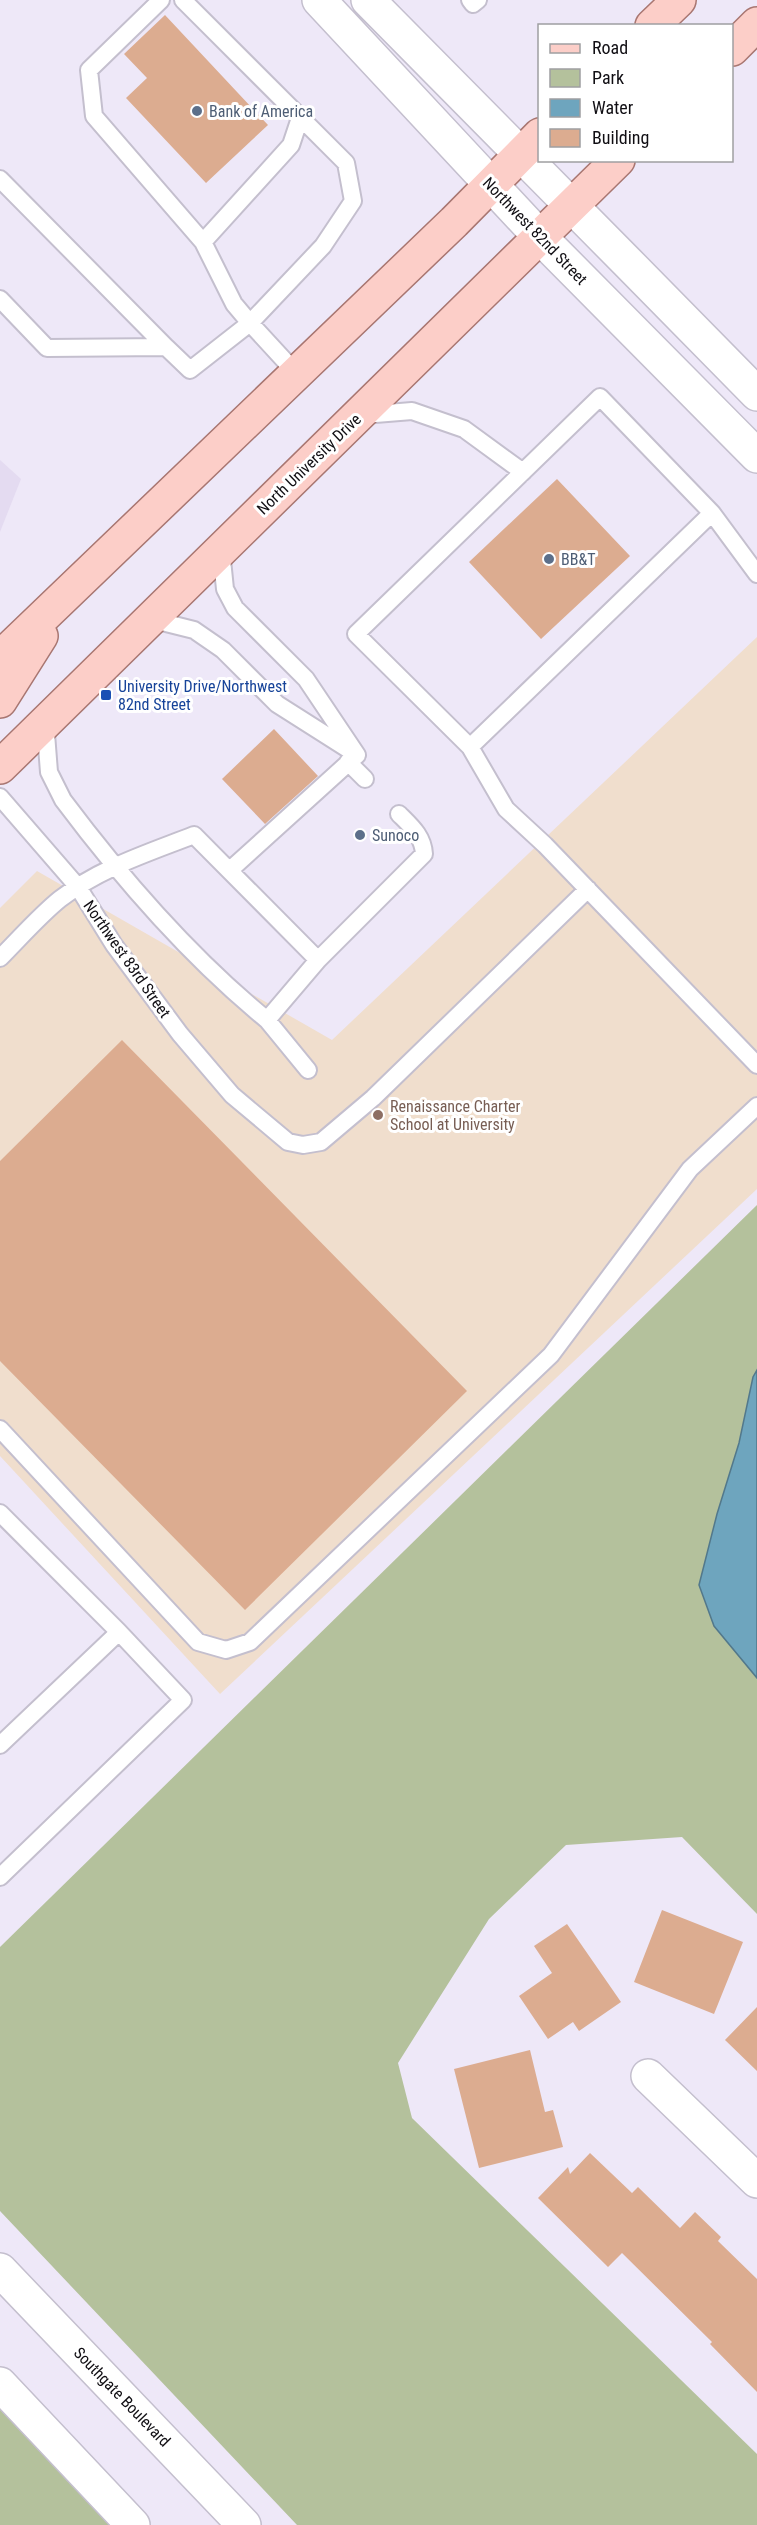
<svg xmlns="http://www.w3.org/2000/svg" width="757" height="2525" viewBox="0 0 757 2525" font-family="'Roboto Condensed',sans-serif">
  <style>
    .built { fill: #e4dbf1 }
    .education { fill: #f0decd }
    .green { fill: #b4c19c }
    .water { fill: #6ea5be; stroke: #52788b; stroke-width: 1.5 }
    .building { fill: #dcac90 }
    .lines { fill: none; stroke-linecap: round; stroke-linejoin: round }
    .service-casing { stroke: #c4bfce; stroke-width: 20 }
    .minor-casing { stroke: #c4bfce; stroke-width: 36 }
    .tertiary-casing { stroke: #c4bfce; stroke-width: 36 }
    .secondary-casing { stroke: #c4bfce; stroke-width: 36 }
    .primary-casing { stroke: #a87671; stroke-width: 36 }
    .service { stroke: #fff; stroke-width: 16 }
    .minor { stroke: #fff; stroke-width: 33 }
    .tertiary { stroke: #fff; stroke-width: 33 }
    .secondary { stroke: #fff; stroke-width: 33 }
    .primary { stroke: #fccec8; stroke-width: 33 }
    .service-dot { fill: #5c6f8a; stroke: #fff; stroke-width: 2 }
    .transit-dot { fill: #1a4fb4; stroke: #fff; stroke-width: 2 }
    .education-dot { fill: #8d6e63; stroke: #fff; stroke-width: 2 }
    .labels { text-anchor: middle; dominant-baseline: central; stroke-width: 6; stroke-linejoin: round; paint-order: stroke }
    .service-label { font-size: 16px; fill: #4e5e75; stroke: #fff; text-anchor: start }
    .street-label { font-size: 16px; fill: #100e13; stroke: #fff }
    .transit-label { font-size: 16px; fill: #164399; stroke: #fff; text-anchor: start }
    .education-label { font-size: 16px; fill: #785e54; stroke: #fff; text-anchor: start }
  </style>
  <rect width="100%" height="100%" fill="#eee8f8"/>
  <path class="built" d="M 0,460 L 21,479 L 0,532 Z"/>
  <path class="education" d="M 757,637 L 757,1189 L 220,1694 L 0,1456 L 0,908 L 37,871 L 332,1040 Z"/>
  <path class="green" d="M 757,1205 L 757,1370 L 753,1377 L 739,1443 L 714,1626 L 757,1678 L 757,1914 L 682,1837 L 566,1845 L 489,1919 L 398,2063 L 412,2118 L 757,2454 L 757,2525 L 297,2525 L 0,2211 L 0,1947 Z
    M 0,2406 L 109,2525 L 0,2525 Z"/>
  <path class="water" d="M 757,1370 L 757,1678 L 714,1626 L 699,1585 L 717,1514 L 739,1443 L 753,1377 Z"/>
  <path class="building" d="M 165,15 L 268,125 L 206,183 L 126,98 L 147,78 L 124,54 Z
    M 557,479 L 630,556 L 541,639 L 469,562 Z
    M 274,729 L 318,776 L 265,824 L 222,779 Z
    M 122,1040 L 467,1391 L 245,1610 L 0,1361 L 0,1161 Z
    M 662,1910 L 743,1942 L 714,2014 L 634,1982 Z
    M 567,1924 L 621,2002 L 579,2031 L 573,2022 L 548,2039 L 519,1996 L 552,1973 L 534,1946 Z
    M 757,2007 L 757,2071 L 725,2040 Z
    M 530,2050 L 545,2112 L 553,2110 L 563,2147 L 479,2168 L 454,2069 Z
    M 590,2153 L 632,2193 L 638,2187 L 680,2228 L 695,2212 L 721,2237 L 718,2241 L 757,2279 L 757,2392 L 710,2344 L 712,2342 L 622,2253 L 608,2267 L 538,2198 L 568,2167 L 570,2174 Z"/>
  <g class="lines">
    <defs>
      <path id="service" d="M 161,0 L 89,70 L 94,116 L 203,242 L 234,304 L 250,323 L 323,246 L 353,201 L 346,163 L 183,0
        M 470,0 L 473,4 L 478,0
        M 0,179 L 166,347
        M 203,242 L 291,145 L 300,118
        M 0,299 L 47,348 L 166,347 L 190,370 L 250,323 L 296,373
        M 363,415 L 412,411 L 464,429 L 523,472
        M 221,550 L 225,589 L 235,608 L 306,679 L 357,755
        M 757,574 L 712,513 L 600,397 L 356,634 L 470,747 L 506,809 L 545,845 L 757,1065
        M 150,619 L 194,630 L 223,650 L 277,704 L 351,751
        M 45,721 L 49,772 L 63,800 C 123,880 190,957 267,1020
        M 470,747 L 712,513
        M 348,762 L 365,779
        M 0,797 L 78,887 L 114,945 L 180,1034 L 232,1095 L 288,1142 L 303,1145 L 321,1142 L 373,1098 L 588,889
        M 230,870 L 357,755
        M 0,958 C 20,938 39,916 60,899 C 100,868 148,853 194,835 L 318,960 L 267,1020 L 308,1070
        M 318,960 L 424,854 C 423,836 411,826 399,814
        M 0,1429 L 198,1642 L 226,1650 L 250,1642 L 551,1355 L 690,1169 L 757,1106
        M 0,1513 L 119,1632 L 0,1745
        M 0,1877 L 183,1700 L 119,1632"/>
      <path id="minor" d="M 648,2076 L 757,2181"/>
      <path id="tertiary" d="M 319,0 L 541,238 L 757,456
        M 368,0 C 498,132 628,262 757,394"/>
      <path id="secondary" d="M 0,2270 L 244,2525
        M 0,2384 L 133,2525"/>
      <path id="primary" d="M 652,26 L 679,0
        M 732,49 L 757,24
        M 0,658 L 454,222 L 540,135
        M 0,701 L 41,636
        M 0,767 L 618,160"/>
    </defs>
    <use href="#service" class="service-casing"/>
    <use href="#minor" class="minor-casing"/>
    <use href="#tertiary" class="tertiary-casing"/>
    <use href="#secondary" class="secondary-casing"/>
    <use href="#primary" class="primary-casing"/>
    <use href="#service" class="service"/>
    <use href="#minor" class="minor"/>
    <use href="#tertiary" class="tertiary"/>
    <use href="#secondary" class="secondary"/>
    <use href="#primary" class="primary"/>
  </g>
  <g class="service-dot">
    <circle cx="197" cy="111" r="6"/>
    <circle cx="549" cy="559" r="6"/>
    <circle cx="360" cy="835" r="6"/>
  </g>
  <rect class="transit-dot" x="100" y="689" width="12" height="12" rx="3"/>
  <circle class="education-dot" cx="378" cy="1115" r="6"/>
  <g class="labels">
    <g class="service-label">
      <text x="209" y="111">Bank of America</text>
      <text x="561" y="559">BB&amp;T</text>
      <text x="372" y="835">Sunoco</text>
    </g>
    <g class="street-label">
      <text transform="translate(535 231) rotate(46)">Northwest 82nd Street</text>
      <text transform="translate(309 464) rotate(-44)">North University Drive</text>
      <text transform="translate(127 959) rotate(55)">Northwest 83rd Street</text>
      <text transform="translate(122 2397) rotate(46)">Southgate Boulevard</text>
    </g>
    <g class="transit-label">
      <text x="118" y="686">University Drive/Northwest<tspan x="118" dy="18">82nd Street</tspan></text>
    </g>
    <g class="education-label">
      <text x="390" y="1106">Renaissance Charter<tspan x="390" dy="18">School at University</tspan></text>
    </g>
  </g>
  <rect x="538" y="24" width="195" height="138" fill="#ffffff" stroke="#9f9fa1" stroke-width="1.5"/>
  <rect x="550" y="44" width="30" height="9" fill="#fccec8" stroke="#9f9fa1" stroke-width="1.5"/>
  <text x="592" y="54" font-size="18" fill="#100e13">Road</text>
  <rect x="550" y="69" width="30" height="18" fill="#b4c19c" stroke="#9f9fa1" stroke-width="1.5"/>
  <text x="592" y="84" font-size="18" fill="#100e13">Park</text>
  <rect x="550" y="99" width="30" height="18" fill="#6ea5be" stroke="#9f9fa1" stroke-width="1.5"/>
  <text x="592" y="114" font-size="18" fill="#100e13">Water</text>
  <rect x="550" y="129" width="30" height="18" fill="#dcac90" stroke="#9f9fa1" stroke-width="1.5"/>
  <text x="592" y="144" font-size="18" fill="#100e13">Building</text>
</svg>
